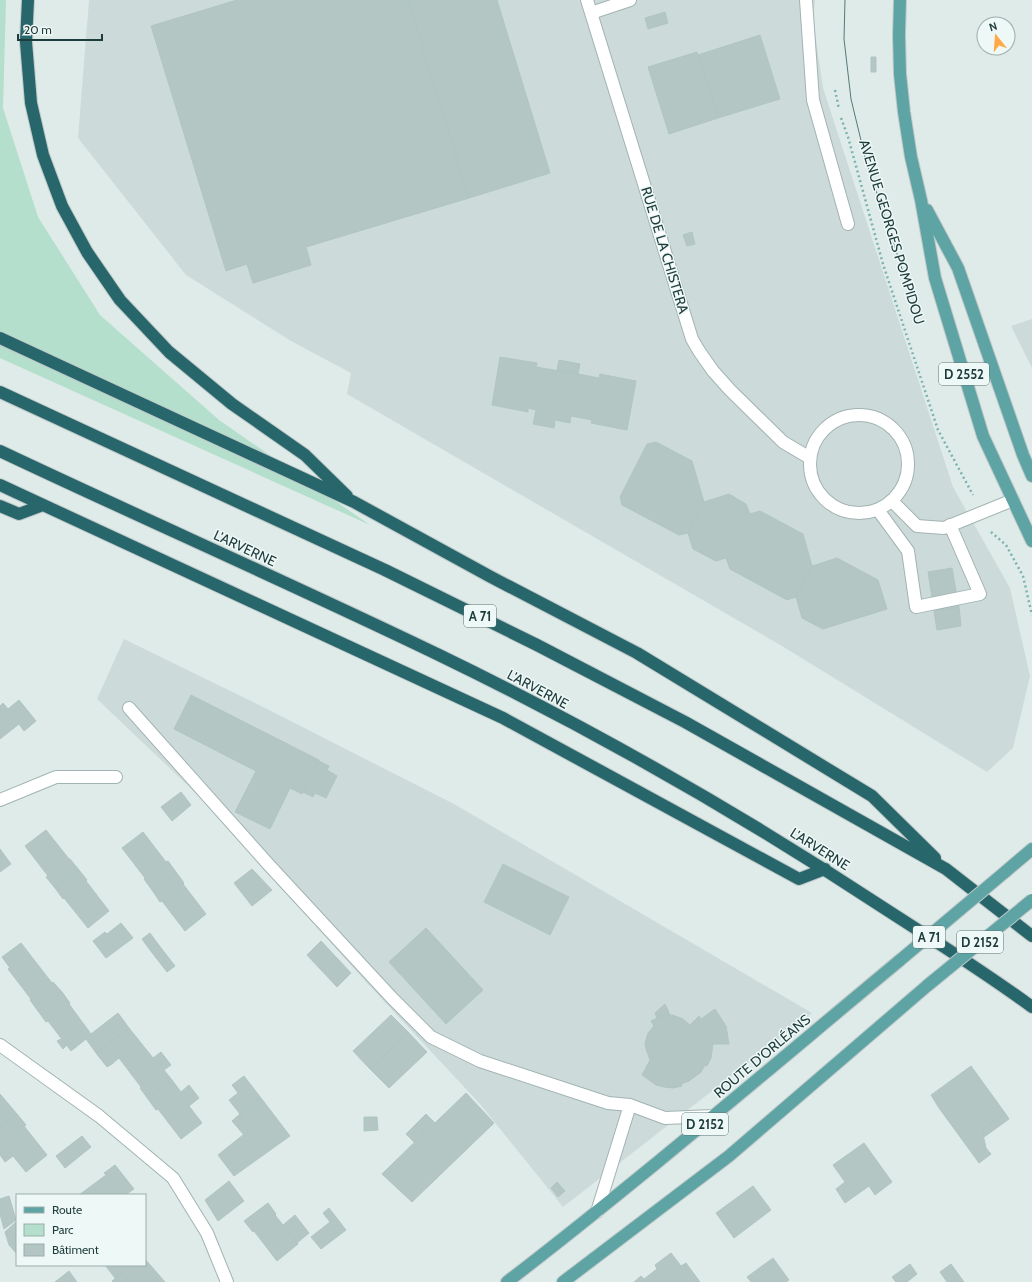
<svg xmlns="http://www.w3.org/2000/svg" width="1032" height="1282" viewBox="0 0 1032 1282" font-family="Cabin,sans-serif">
  <style>
    .built { fill: #ccdbd9 }
    .green { fill: #b4dfcc }
    .building { fill: #b3c6c3; stroke: #b0c5c2 }
    .lines { fill: none; stroke-linecap: round; stroke-linejoin: round }
    .service-casing { stroke: #a1b3b2; stroke-width: 14 }
    .minor-casing { stroke: #a1b3b2; stroke-width: 14 }
    .primary-casing { stroke: #c0c8c8; stroke-width: 14 }
    .motorway-casing { stroke: #c0c8c8; stroke-width: 14 }
    .path { stroke: #7bb2b0; stroke-width: 2.5; stroke-dasharray: 2 3; stroke-linecap: butt }
    .service { stroke: #fff; stroke-width: 12 }
    .minor { stroke: #fff; stroke-width: 12 }
    .primary { stroke: #5ea4a5; stroke-width: 12 }
    .motorway { stroke: #27666b; stroke-width: 12 }
    .tram { stroke: #587879; stroke-width: 1 }
    .primary-bridge-casing { stroke: #c0c8c8; stroke-width: 14; stroke-linecap: butt }
    .primary-bridge { stroke: #5ea4a5; stroke-width: 12 }
    .labels { text-anchor: middle; dominant-baseline: central; stroke-width: 3; stroke-linejoin: round; paint-order: stroke }
    .shield { fill: #eef8f6; stroke: #5c7474; stroke-width: 1 }
    .shield-label { font-size: 13px; font-weight: bold; fill: #1e3c3c }
    .street-label { font-size: 14px; fill: #1e3c3c; stroke: #eef8f6 }
  </style>
  <rect width="100%" height="100%" fill="#deebe9"/>
  <path class="built" d="M 89,0 L 815,0 L 813,19 L 823,88 L 953,487 L 1010,588 L 1030,676 L 1013,748 L 987,772 L 782,646 L 347,394 L 351,373 L 291,341 L 186,275 L 78,138 Z
    M 1032,319 L 1032,368 L 1011,326 Z
    M 124,639 L 265,708 L 454,804 L 812,1013 L 563,1207 L 480,1104 L 367,983 L 201,798 L 97,699 Z"/>
  <path class="green" d="M 0,0 L 6,0 L 3,108 L 38,217 L 100,315 L 219,420 L 370,525 L 0,358 Z"/>
  <path class="building" d="M 237,0 L 408,0 L 469,198 L 306,247 L 311,265 L 253,283 L 247,264 L 226,271 L 151,26 Z
    M 408,0 L 497,0 L 550,173 L 469,198 Z
    M 665,12 L 668,23 L 648,29 L 645,18 Z
    M 760,35 L 780,99 L 718,118 L 698,55 Z
    M 697,52 L 718,118 L 669,134 L 648,67 Z
    M 871,57 L 876,57 L 876,72 L 871,72 Z
    M 692,232 L 695,244 L 687,246 L 683,235 Z
    M 500,357 L 537,363 L 536,367 L 578,374 L 599,378 L 600,374 L 636,381 L 627,430 L 591,423 L 592,420 L 571,416 L 570,423 L 555,420 L 554,428 L 533,424 L 536,410 L 528,408 L 528,412 L 492,405 Z
    M 559,360 L 580,364 L 578,374 L 557,370 Z
    M 656,442 L 692,461 L 704,502 L 688,533 L 679,535 L 622,505 L 620,497 L 647,444 Z
    M 729,494 L 746,504 L 750,514 L 760,511 L 803,534 L 812,566 L 796,597 L 787,600 L 730,569 L 726,558 L 716,561 L 693,549 L 688,533 L 704,502 Z
    M 837,558 L 878,580 L 887,609 L 823,629 L 802,618 L 796,597 L 812,566 Z
    M 952,568 L 959,607 L 934,611 L 928,572 Z
    M 959,607 L 961,626 L 937,630 L 934,611 Z
    M 191,695 L 319,760 L 302,794 L 290,788 L 270,829 L 235,812 L 256,771 L 174,729 Z
    M 19,700 L 36,721 L 24,731 L 19,724 L 0,739 L 0,706 L 3,703 L 8,709 Z
    M 319,761 L 329,766 L 327,770 L 337,776 L 326,798 L 315,793 L 313,797 L 303,792 Z
    M 181,792 L 191,805 L 172,821 L 161,807 Z
    M 46,830 L 69,859 L 70,859 L 79,870 L 55,888 L 46,877 L 48,876 L 25,846 Z
    M 143,832 L 166,862 L 168,861 L 176,872 L 152,890 L 144,879 L 145,878 L 122,848 Z
    M 0,849 L 11,864 L 0,872 Z
    M 503,864 L 569,897 L 550,935 L 484,902 Z
    M 252,869 L 272,890 L 252,906 L 234,883 Z
    M 79,870 L 87,880 L 86,881 L 109,911 L 88,928 L 64,898 L 63,899 L 55,888 Z
    M 176,872 L 184,883 L 183,884 L 206,914 L 185,931 L 162,901 L 160,902 L 152,890 Z
    M 121,923 L 133,938 L 106,958 L 93,941 L 105,932 L 107,934 Z
    M 426,928 L 483,990 L 446,1024 L 389,962 Z
    M 150,933 L 158,944 L 150,950 L 142,939 Z
    M 321,941 L 351,973 L 337,987 L 307,955 Z
    M 21,943 L 52,983 L 53,982 L 62,992 L 38,1011 L 30,1000 L 31,999 L 8,969 L 10,968 L 2,957 Z
    M 158,944 L 175,966 L 167,972 L 150,950 Z
    M 62,992 L 70,1003 L 69,1004 L 91,1034 L 118,1013 L 129,1028 L 96,1053 L 86,1039 L 71,1051 L 48,1021 L 46,1022 L 38,1011 Z
    M 665,1004 L 670,1015 L 657,1018 L 655,1013 Z
    M 715,1009 L 726,1026 L 729,1044 L 713,1044 L 711,1058 L 707,1066 L 705,1065 L 701,1072 L 689,1081 L 681,1084 L 682,1086 L 673,1088 L 664,1087 L 656,1085 L 642,1075 L 650,1060 L 646,1049 L 645,1043 L 648,1033 L 654,1026 L 651,1021 L 661,1016 L 673,1015 L 683,1019 L 690,1025 L 699,1016 L 701,1019 Z
    M 391,1015 L 408,1032 L 370,1069 L 353,1051 Z
    M 129,1028 L 153,1058 L 161,1052 L 171,1065 L 164,1070 L 172,1080 L 148,1099 L 140,1088 L 141,1087 L 119,1058 L 112,1064 L 101,1049 Z
    M 408,1032 L 427,1052 L 389,1088 L 370,1069 Z
    M 61,1039 L 67,1045 L 63,1049 L 57,1041 Z
    M 101,1049 L 112,1064 L 107,1067 L 96,1053 Z
    M 971,1066 L 1005,1113 L 982,1130 L 986,1148 L 974,1156 L 939,1108 L 941,1107 L 936,1101 L 942,1096 L 938,1090 Z
    M 244,1076 L 261,1098 L 240,1114 L 229,1100 L 238,1093 L 232,1085 Z
    M 172,1080 L 181,1092 L 189,1085 L 199,1098 L 189,1106 L 202,1123 L 181,1139 L 158,1109 L 156,1110 L 148,1099 Z
    M 938,1090 L 942,1096 L 936,1101 L 941,1107 L 939,1108 L 931,1095 Z
    M 466,1093 L 494,1123 L 412,1202 L 382,1174 L 424,1133 L 415,1125 L 426,1114 L 435,1123 Z
    M 0,1094 L 17,1114 L 0,1127 Z
    M 261,1098 L 290,1136 L 234,1176 L 218,1155 L 248,1131 L 247,1130 L 250,1128 L 240,1114 Z
    M 1005,1113 L 1009,1119 L 984,1137 L 982,1130 Z
    M 17,1114 L 26,1125 L 24,1126 L 47,1155 L 26,1172 L 13,1156 L 5,1162 L 0,1155 L 0,1144 L 1,1143 L 0,1141 L 0,1127 Z
    M 240,1114 L 250,1128 L 244,1135 L 232,1121 Z
    M 364,1117 L 377,1117 L 378,1130 L 364,1131 Z
    M 415,1125 L 424,1133 L 414,1142 L 406,1134 Z
    M 82,1136 L 91,1147 L 65,1168 L 56,1156 Z
    M 864,1143 L 892,1182 L 875,1195 L 869,1186 L 845,1203 L 836,1189 L 845,1182 L 833,1165 Z
    M 986,1148 L 991,1154 L 979,1163 L 974,1156 Z
    M 115,1165 L 134,1189 L 125,1195 L 79,1195 L 106,1175 L 104,1173 Z
    M 229,1181 L 244,1201 L 218,1221 L 205,1200 Z
    M 557,1182 L 565,1191 L 558,1197 L 551,1188 Z
    M 753,1186 L 771,1210 L 734,1238 L 716,1213 Z
    M 9,1196 L 16,1220 L 4,1229 L 0,1214 L 0,1199 Z
    M 268,1203 L 276,1214 L 275,1215 L 298,1244 L 277,1261 L 254,1231 L 253,1232 L 244,1221 Z
    M 329,1208 L 346,1230 L 321,1249 L 311,1237 L 330,1222 L 323,1213 Z
    M 295,1215 L 309,1233 L 297,1243 L 283,1225 Z
    M 17,1221 L 17,1254 L 9,1245 L 5,1232 Z
    M 671,1253 L 681,1266 L 686,1263 L 700,1282 L 634,1282 L 641,1276 L 644,1279 L 657,1269 L 655,1265 Z
    M 773,1258 L 789,1280 L 786,1282 L 751,1282 L 747,1277 Z
    M 145,1259 L 165,1282 L 129,1282 L 122,1273 L 115,1278 L 105,1265 L 145,1265 Z
    M 910,1264 L 917,1274 L 907,1282 L 896,1282 L 892,1277 Z
    M 951,1264 L 964,1282 L 947,1282 L 940,1272 Z
    M 69,1271 L 77,1282 L 55,1282 Z
    M 122,1273 L 129,1282 L 113,1282 L 112,1281 Z"/>
  <g class="lines">
    <defs>
      <path id="service" d="M 587,0 L 692,339 L 699,351 L 713,371 L 730,390 L 783,442 L 810,458
        M 806,0 L 813,100 L 848,224
        M 591,13 L 630,0
        M810 464a49 49 0 1 1 98 0a49 49 0 1 1-98 0Z
        M 892,501 L 917,526 L 944,528 L 1013,500
        M 878,510 L 908,551 L 916,607 L 980,594 L 950,525
        M 129,708 L 268,864 L 392,998 L 431,1037 L 480,1061 L 608,1103 L 630,1105 L 665,1118 L 714,1116
        M 597,1212 L 630,1105"/>
      <path id="minor" d="M 0,800 L 56,777 L 116,777
        M 0,1045 L 99,1116 L 173,1178 L 207,1233 L 227,1282"/>
      <path id="primary" d="M 900,0 L 899,35 L 900,74 L 904,112 L 911,157 L 921,200 L 935,278 L 983,436 L 1032,541
        M 927,210 L 958,268 L 1023,455 L 1032,476
        M 1005,872 L 1032,849
        M 507,1282 C 641,1179 769,1069 899,961
        M 563,1282 L 729,1156 L 928,985"/>
      <path id="motorway" d="M 28,0 L 26,42 L 31,103 L 43,155 L 62,206 L 87,252 L 120,300 L 169,352 L 232,404 L 305,455 L 347,496
        M 0,338 L 354,502 L 491,577 L 637,653 L 872,796 L 935,858
        M 0,392 L 385,570 L 537,645 L 685,722 L 946,869 L 1032,936
        M 0,451 C 146,520 294,585 439,655 C 594,730 746,817 890,912 C 938,943 986,973 1032,1007
        M 0,485 L 503,718 L 799,879 L 825,869
        M 0,506 L 19,514 L 43,505"/>
    </defs>
    <use href="#service" class="service-casing"/>
    <use href="#minor" class="minor-casing"/>
    <use href="#primary" class="primary-casing"/>
    <use href="#motorway" class="motorway-casing"/>
    <path class="path" d="M 835,90 L 839,109
      M 841,118 L 848,137 L 883,264 L 938,430 L 973,495
      M 991,532 L 1006,545 L 1023,576 L 1032,615"/>
    <use href="#service" class="service"/>
    <use href="#minor" class="minor"/>
    <use href="#primary" class="primary"/>
    <use href="#motorway" class="motorway"/>
    <path class="tram" d="M 845,0 L 844,39 L 851,99 L 865,157 L 907,284"/>
    <defs>
      <path id="primary-bridge" d="M 899,961 L 1005,872
        M 928,985 L 1032,900"/>
    </defs>
    <use href="#primary-bridge" class="primary-bridge-casing"/>
    <use href="#primary-bridge" class="primary-bridge"/>
  </g>
  <g class="labels">
    <g class="shield">
      <rect x="939" y="363" width="50" height="22" rx="3"/>
      <rect x="464" y="605" width="32" height="22" rx="3"/>
      <rect x="913" y="926" width="32" height="22" rx="3"/>
      <rect x="957" y="931" width="46" height="22" rx="3"/>
      <rect x="682" y="1113" width="46" height="22" rx="3"/>
    </g>
    <g class="shield-label">
      <text x="964" y="374">D 2552</text>
      <text x="480" y="616">A 71</text>
      <text x="929" y="937">A 71</text>
      <text x="980" y="942">D 2152</text>
      <text x="705" y="1124">D 2152</text>
    </g>
    <g class="street-label">
      <text transform="translate(892 232) rotate(73)">AVENUE GEORGES POMPIDOU</text>
      <text transform="translate(665 250) rotate(73)">RUE DE LA CHISTERA</text>
      <text transform="translate(245 548) rotate(25)">L'ARVERNE</text>
      <text transform="translate(538 689) rotate(28)">L'ARVERNE</text>
      <text transform="translate(820 849) rotate(32)">L'ARVERNE</text>
      <text transform="translate(762 1056) rotate(-40)">ROUTE D'ORLÉANS</text>
    </g>
  </g>
  <rect x="16" y="1194" width="130" height="72" fill="#eef8f6" stroke="#9badac"/>
  <rect x="24" y="1207" width="20" height="6" fill="#5ea4a5" stroke="#9badac"/>
  <text x="52" y="1214" font-size="12" fill="#1e3c3c">Route</text>
  <rect x="24" y="1224" width="20" height="12" fill="#b4dfcc" stroke="#9badac"/>
  <text x="52" y="1234" font-size="12" fill="#1e3c3c">Parc</text>
  <rect x="24" y="1244" width="20" height="12" fill="#b3c6c3" stroke="#9badac"/>
  <text x="52" y="1254" font-size="12" fill="#1e3c3c">Bâtiment</text>
  <g transform="translate(996 36) rotate(343)"><circle r="19" fill="#eef8f6" stroke="#9badac"/>
  <path d="M0-3L7 15L0 10L-7 15Z" fill="#ffa948"/>
  <text y="-6" font-size="11" font-weight="bold" text-anchor="middle" fill="#1e3c3c">N</text>
  </g>
  <path d="M18 34v6h84v-6" fill="none" stroke="#1e3c3c" stroke-width="2"/>
  <text x="24" y="34" font-size="12" fill="#1e3c3c" stroke="#eef8f6" stroke-width="3" paint-order="stroke">20 m</text>
</svg>
